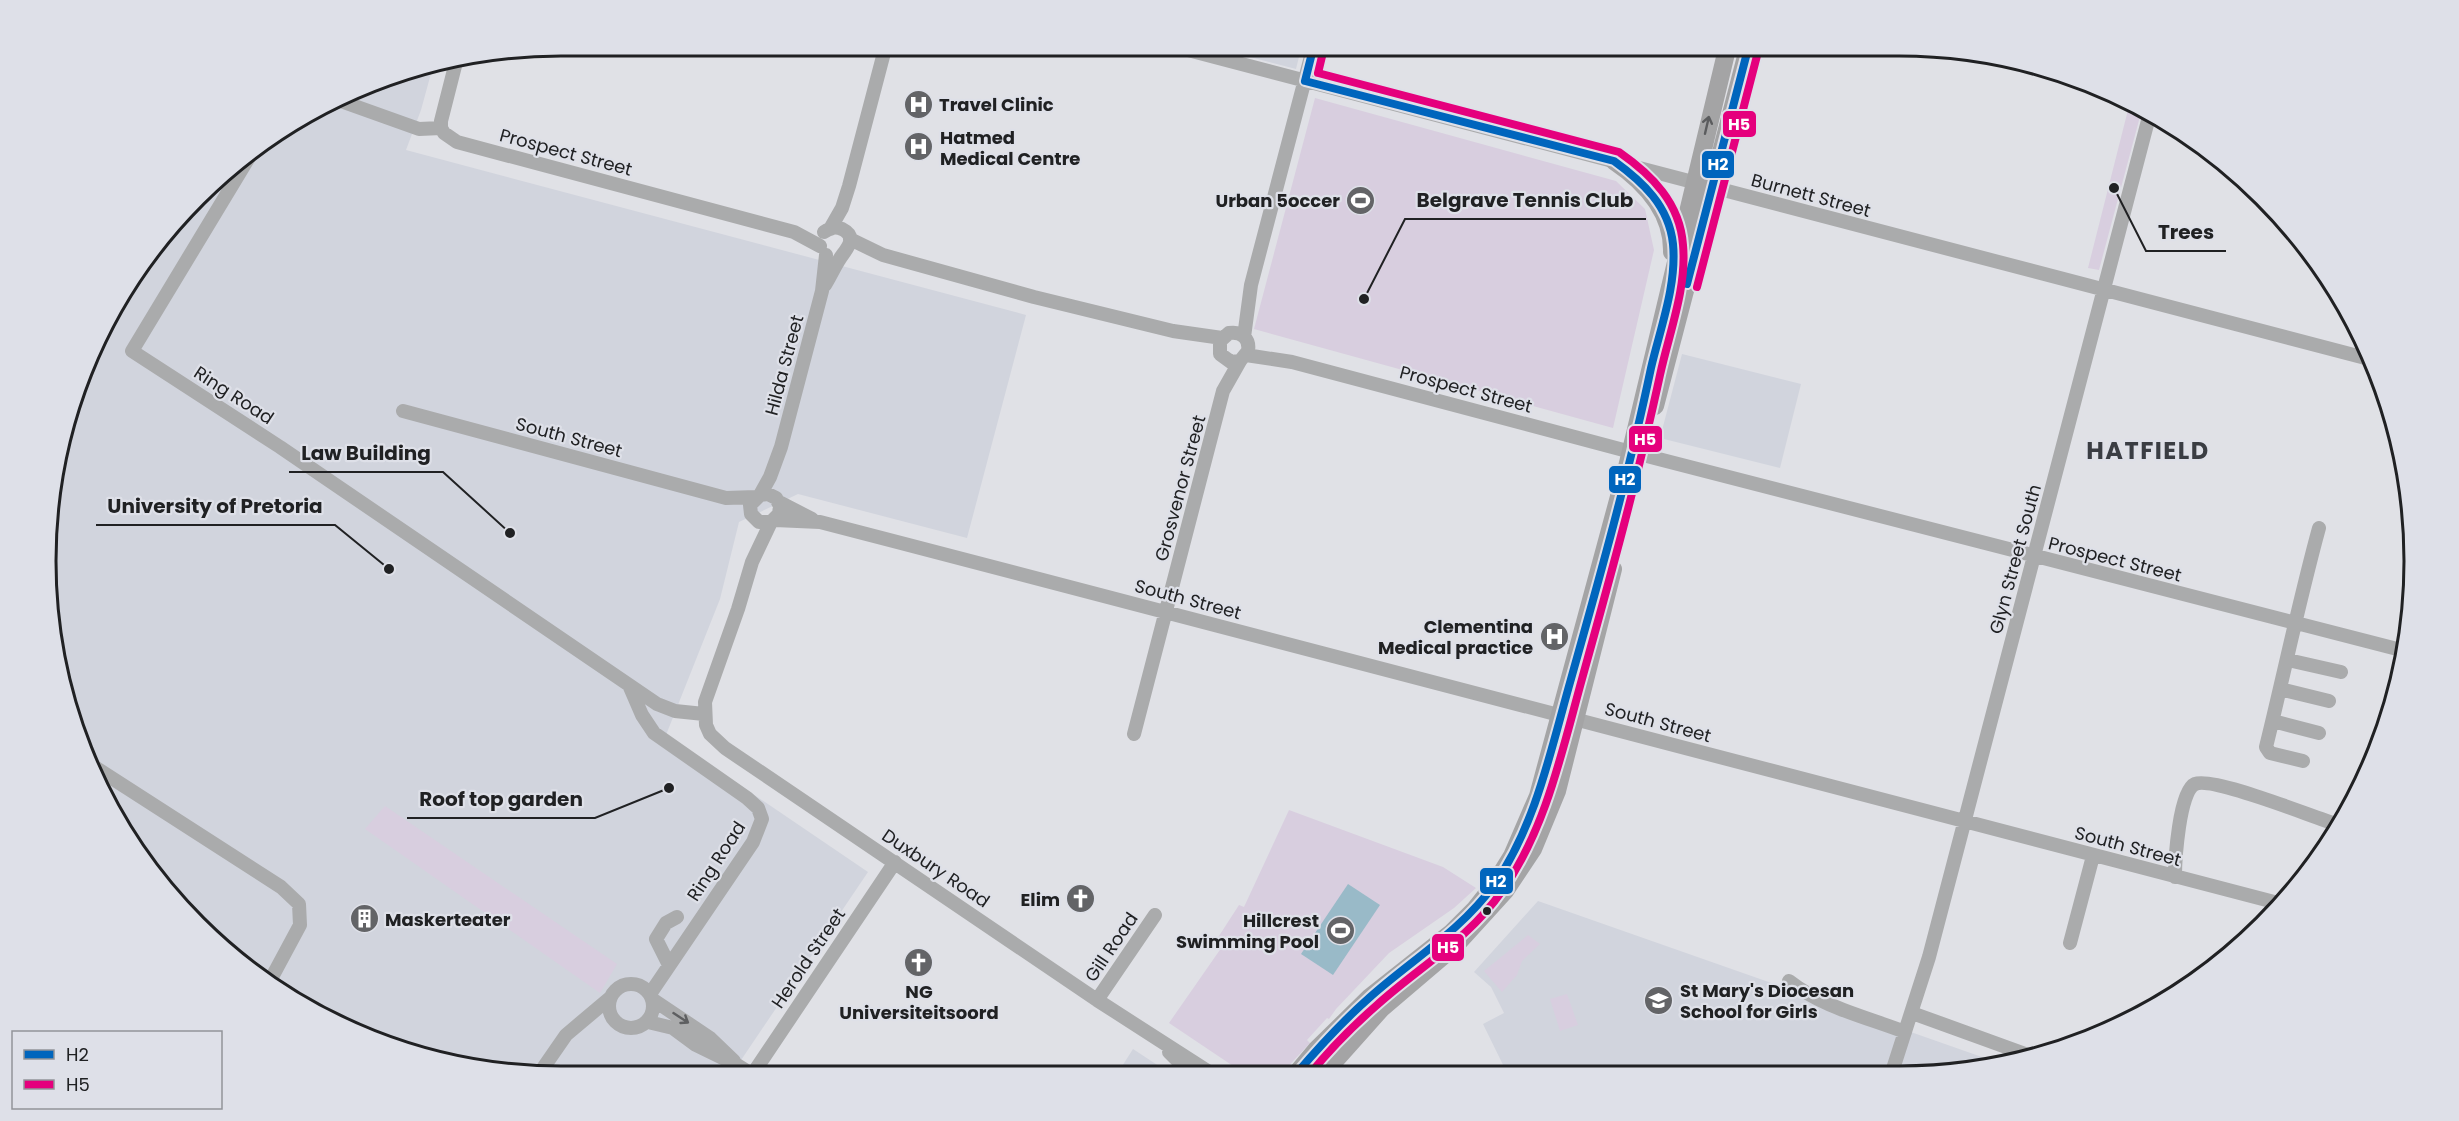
<svg xmlns="http://www.w3.org/2000/svg" width="2459" height="1121" viewBox="0 0 2459 1121" font-family="Poppins,sans-serif">
  <style>
    .built { fill: #d1d4dd }
    .green { fill: #d8cedf }
    .water { fill: #99bac8 }
    .lines { fill: none; stroke-linecap: round; stroke-linejoin: round }
    .minor { stroke: #aaabac; stroke-width: 14 }
    .major { stroke: #a4a4a5; stroke-width: 18 }
    .bus-1-casing { stroke: #dee0e8; stroke-width: 12 }
    .bus-2-casing { stroke: #dee0e8; stroke-width: 12 }
    .bus-1 { stroke: #0065bd; stroke-width: 8 }
    .bus-2 { stroke: #e5007d; stroke-width: 8 }
    .oneway { stroke: #5b5c5e }
    .oneway2 { stroke: #5e5f61 }
    .bus-dot { fill: #202123; stroke: #dee0e8; stroke-width: 2 }
    .labels { text-anchor: middle; dominant-baseline: central; stroke-width: 4.5; stroke-linejoin: round; paint-order: stroke }
    .poi-label { font-size: 18px; font-weight: bold; fill: #202123; stroke: #dee0e8; text-anchor: start }
    .street-label { font-size: 18px; fill: #202123; stroke: #dee0e8 }
    .district-label { font-size: 24px; font-weight: bold; letter-spacing: 1.5px; fill: #3a3d43; stroke: #dee0e8 }
    .rim { fill: none; stroke: #202123; stroke-width: 3 }
    .leader { fill: none; stroke: #202123; stroke-width: 2 }
    .callout-dot { fill: #202123; stroke: #dee0e8; stroke-width: 2 }
    .callout-label { font-size: 20px; text-anchor: middle; font-weight: bold; fill: #202123; stroke: #dee0e8; stroke-width: 4.5; stroke-linejoin: round; paint-order: stroke }
    .line-badge { stroke: #dee0e8; stroke-width: 2 }
    .badge-label { font-size: 16px; text-anchor: middle; font-weight: bold; fill: #fff }
  </style>
  <rect width="100%" height="100%" fill="#e0e1e6"/>
  <path class="built" d="M 1204,45 L 1302,45 L 1296,69 Z
    M 433,66 L 421,110 L 406,150 L 1026,315 L 967,538 L 798,494 L 739,522 L 720,599 L 666,735 L 868,872 L 731,1075 L 560,1076 L 460,1066 L 364,1037 L 221,948 L 114,818 L 72,727 L 49,628 L 55,460 L 114,303 L 221,173 L 303,114 L 394,72 Z
    M 1682,354 L 1801,384 L 1780,468 L 1660,438 Z
    M 1538,901 L 1999,1063 L 1966,1072 L 1507,1073 L 1483,1024 L 1504,1013 L 1491,987 L 1474,972 Z
    M 1133,1049 L 1171,1074 L 1120,1074 L 1119,1071 Z"/>
  <path class="green" d="M 1315,98 L 1616,181 L 1645,209 L 1654,250 L 1613,428 L 1254,329 Z
    M 2130,102 L 2142,109 L 2099,270 L 2088,268 Z
    M 385,806 L 617,964 L 600,993 L 365,829 Z
    M 1289,810 L 1443,867 L 1476,888 L 1454,908 L 1389,953 L 1336,1009 L 1329,1019 L 1327,1018 L 1307,1040 L 1310,1043 L 1281,1074 L 1245,1074 L 1169,1023 L 1224,944 L 1217,939 L 1239,905 L 1244,907 Z
    M 1528,935 L 1540,944 L 1522,961 L 1517,975 L 1502,992 L 1484,971 Z
    M 1567,994 L 1578,1025 L 1560,1031 L 1550,999 Z"/>
  <path class="water" d="M 1348,884 L 1380,905 L 1333,975 L 1301,954 Z"/>
  <g class="lines">
    <path class="minor" d="M 1169,45 L 2373,360
      M 335,99 L 419,129 L 441,128
      M 441,128 L 444,133 L 457,142 L 794,232 L 820,246
      M 441,128 L 441,121 L 456,62
      M 254,149 L 132,351 L 280,447 L 657,704 L 675,711 L 704,714
      M 830,229 L 842,208 L 849,186 L 886,45
      M 824,232 C 830,228 835,226 842,229 C 860,238 844,251 839,260 C 834,268 830,277 825,285
      M 850,239 L 883,255 L 1034,297 L 1173,331 L 1222,338
      M 1244,337 L 1251,285 L 1314,45
      M 1246,355 L 1292,362 L 1631,452
      M 403,411 L 726,498 L 756,497
      M 1643,455 L 2405,651
      M 760,495 L 770,477 L 781,447 L 822,291 L 826,255
      M 779,502 L 812,519
      M 775,520 L 820,522 L 901,543 L 2278,903
      M 771,522 L 759,522 L 751,514 L 750,505 L 760,495 L 768,494 L 776,498 L 780,506 L 779,514 L 771,522 L 752,562 L 738,609 L 705,702 L 706,725 L 710,734 L 725,748 L 1097,1000 L 1212,1074
      M 2288,660 L 2341,672
      M 629,685 L 642,715 L 654,733 L 747,798 L 758,808 L 762,819 L 753,842 L 650,994
      M 2280,689 L 2329,701
      M 2273,721 L 2319,733
      M 1134,734 L 1223,391 L 1240,361 L 1248,351 C 1250,339 1242,331 1229,333 L 1220,341 L 1220,354 L 1231,362 L 1240,361
      M 2303,761 L 2270,753 L 2266,747 C 2284,674 2299,601 2319,528
      M 90,764 L 281,887 L 299,904 L 300,925 L 271,979
      M 2175,877 C 2175,861 2179,791 2195,784 C 2213,776 2312,817 2336,824
      M 2070,943 L 2093,856
      M 669,965 L 656,939 L 666,923 L 677,917
      M 1789,981 C 1822,1007 1866,1017 1905,1032
      M609 1006a22 22 0 1 1 44 0a22 22 0 1 1-44 0Z
      M 652,999 L 710,1038 L 734,1061
      M 1097,1000 L 1155,915
      M 1912,1013 L 2028,1055
      M 648,1022 L 673,1028 L 696,1045 L 737,1065 L 753,1075
      M 1169,1052 L 1191,1074
      M 1892,1072 L 1929,957 L 2150,113
      M 539,1074 L 566,1035 L 611,997
      M 752,1075 L 895,862"/>
    <path class="major" d="M 1614,161 C 1645,182 1673,211 1672,252
      M 1655,406 L 1749,45
      M 1296,1074 L 1316,1050 L 1370,997 L 1451,933 L 1475,909 L 1494,885 L 1512,856 L 1538,796 L 1627,467 L 1728,45
      M 1323,1074 L 1381,1009 L 1455,946 L 1505,891 L 1533,849 L 1557,791 L 1613,569"/>
    <defs>
      <path id="bus-1" d="M 1687,284 L 1749,45
        M 1296,1074 C 1319,1047 1343,1021 1369,998 C 1411,960 1460,932 1494,885 C 1536,825 1551,749 1571,679 C 1600,576 1629,473 1651,368 C 1660,329 1677,285 1673,244 C 1669,206 1643,182 1614,161 L 1305,81 L 1314,45"/>
      <path id="bus-2" d="M 1697,287 L 1759,48
        M 1310,1074 C 1330,1049 1353,1026 1377,1005 C 1419,967 1469,939 1502,891 C 1546,829 1562,751 1582,679 C 1610,578 1638,477 1660,375 C 1669,333 1687,288 1683,245 C 1680,203 1652,175 1619,152 L 1318,73 L 1324,48"/>
    </defs>
    <use href="#bus-1" class="bus-1-casing"/>
    <use href="#bus-2" class="bus-2-casing"/>
    <use href="#bus-1" class="bus-1"/>
    <use href="#bus-2" class="bus-2"/>
  </g>
  <defs><path id="oneway-shaft" d="M-6 0H5M1.5-3L5.5 0L1.5 3" fill="none" stroke-width="1.6" stroke-linecap="round" stroke-linejoin="round" transform="scale(1.5)"/></defs>
  <use class="oneway" href="#oneway-shaft" transform="translate(1707 125) rotate(-77)"/>
  <use class="oneway2" href="#oneway-shaft" transform="translate(681 1018) rotate(33)"/>
  <defs>
    <symbol id="hospital-disc" viewBox="-11 -11 22 22"><circle r="9.5" fill="#636467" stroke="#dee0e8"/><path d="M-5-5h3v3.5h4V-5h3V5h-3V1.5h-4V5h-3Z" fill="#fff"/></symbol>
    <symbol id="stadium-disc" viewBox="-11 -11 22 22"><circle r="9.5" fill="#636467" stroke="#dee0e8"/><path d="M0-5a6.5 5 0 1 0 0 10a6.5 5 0 1 0 0-10ZM-3.5-1.8h7v3.6h-7Z" fill="#fff"/></symbol>
    <symbol id="church-disc" viewBox="-11 -11 22 22"><circle r="9.5" fill="#636467" stroke="#dee0e8"/><path d="M-1.2-6h2.4v3.5h3.3v2.4h-3.3V6h-2.4V-.1h-3.3v-2.4h3.3Z" fill="#fff"/></symbol>
    <symbol id="building-disc" viewBox="-11 -11 22 22"><circle r="9.5" fill="#636467" stroke="#dee0e8"/><path d="M-4-6H4V6H1V3H-1V6H-4ZM-2.5-4.3h1.7v1.8h-1.7ZM.8-4.3h1.7v1.8H.8ZM-2.5-1h1.7V.8h-1.7ZM.8-1h1.7V.8H.8Z" fill="#fff"/></symbol>
    <symbol id="school-disc" viewBox="-11 -11 22 22"><circle r="9.5" fill="#636467" stroke="#dee0e8"/><path d="M0-5L7-2L0 1L-7-2ZM-4 1L0 2.5L4 1V4Q0 6-4 4Z" fill="#fff"/></symbol>
  </defs>
  <g fill-rule="evenodd">
    <use href="#hospital-disc" x="902" y="88" width="33" height="33"/>
    <use href="#hospital-disc" x="902" y="130" width="33" height="33"/>
    <use href="#stadium-disc" x="1344" y="184" width="33" height="33"/>
    <use href="#hospital-disc" x="1538" y="620" width="33" height="33"/>
    <use href="#church-disc" x="1064" y="882" width="33" height="33"/>
    <use href="#building-disc" x="348" y="902" width="33" height="33"/>
    <use href="#stadium-disc" x="1324" y="914" width="33" height="33"/>
    <use href="#church-disc" x="902" y="946" width="33" height="33"/>
    <use href="#school-disc" x="1642" y="984" width="33" height="33"/>
  </g>
  <circle class="bus-dot" cx="1487" cy="911" r="5"/>
  <g class="labels">
    <g class="poi-label">
      <text x="939" y="104">Travel Clinic</text>
      <text x="940" y="137">Hatmed<tspan x="940" dy="21">Medical Centre</tspan></text>
      <text x="1340" y="200" text-anchor="end">Urban 5occer</text>
      <text x="1533" y="626" text-anchor="end">Clementina<tspan x="1533" dy="21">Medical practice</tspan></text>
      <text x="1060" y="899" text-anchor="end">Elim</text>
      <text x="385" y="919">Maskerteater</text>
      <text x="1319" y="920" text-anchor="end">Hillcrest<tspan x="1319" dy="21">Swimming Pool</tspan></text>
      <text x="1680" y="990">St Mary's Diocesan<tspan x="1680" dy="21">School for Girls</tspan></text>
      <text x="919" y="991" text-anchor="middle">NG<tspan x="919" dy="21">Universiteitsoord</tspan></text>
    </g>
    <g class="street-label">
      <text transform="translate(566 152) rotate(15)">Prospect Street</text>
      <text transform="translate(1811 195) rotate(15)">Burnett Street</text>
      <text transform="translate(784 365) rotate(-75)">Hilda Street</text>
      <text transform="translate(1466 389) rotate(15)">Prospect Street</text>
      <text transform="translate(234 395) rotate(33)">Ring Road</text>
      <text transform="translate(569 437) rotate(15)">South Street</text>
      <text transform="translate(1180 488) rotate(-75)">Grosvenor Street</text>
      <text transform="translate(2015 559) rotate(-75)">Glyn Street South</text>
      <text transform="translate(2115 559) rotate(14)">Prospect Street</text>
      <text transform="translate(1188 599) rotate(15)">South Street</text>
      <text transform="translate(1658 722) rotate(15)">South Street</text>
      <text transform="translate(2128 846) rotate(15)">South Street</text>
      <text transform="translate(716 861) rotate(-57)">Ring Road</text>
      <text transform="translate(936 868) rotate(34)">Duxbury Road</text>
      <text transform="translate(1111 947) rotate(-56)">Gill Road</text>
      <text transform="translate(808 958) rotate(-56)">Herold Street</text>
    </g>
    <g class="district-label">
      <text x="2148" y="450">HATFIELD</text>
    </g>
  </g>
  <path d="M0 0H2459V1121H0ZM561 56H1899A505 505 0 0 1 2404 561V561A505 505 0 0 1 1899 1066H561A505 505 0 0 1 56 561V561A505 505 0 0 1 561 56Z" fill="#dee0e8" fill-rule="evenodd"/>
  <path class="rim" d="M561 56H1899A505 505 0 0 1 2404 561V561A505 505 0 0 1 1899 1066H561A505 505 0 0 1 56 561V561A505 505 0 0 1 561 56Z"/>
  <path class="leader" d="M1364 299L1405 219H1646M2114 188L2146 251H2226M510 533L443 472H289M389 569L335 525H96M669 788L595 818H407"/>
  <g class="callout-dot">
    <circle cx="1364" cy="299" r="6"/>
    <circle cx="2114" cy="188" r="6"/>
    <circle cx="510" cy="533" r="6"/>
    <circle cx="389" cy="569" r="6"/>
    <circle cx="669" cy="788" r="6"/>
  </g>
  <g class="callout-label">
    <text x="1525" y="207">Belgrave Tennis Club</text>
    <text x="2186" y="239">Trees</text>
    <text x="366" y="460">Law Building</text>
    <text x="215" y="513">University of Pretoria</text>
    <text x="501" y="806">Roof top garden</text>
  </g>
  <g class="line-badge">
    <rect x="1722" y="110" width="35" height="28" rx="6" fill="#e5007d"/>
    <rect x="1701" y="150" width="34" height="29" rx="6" fill="#0065bd"/>
    <rect x="1628" y="425" width="35" height="28" rx="6" fill="#e5007d"/>
    <rect x="1608" y="465" width="34" height="29" rx="6" fill="#0065bd"/>
    <rect x="1479" y="867" width="35" height="28" rx="6" fill="#0065bd"/>
    <rect x="1431" y="933" width="34" height="29" rx="6" fill="#e5007d"/>
  </g>
  <g class="badge-label">
    <text x="1739" y="130">H5</text>
    <text x="1718" y="170">H2</text>
    <text x="1645" y="445">H5</text>
    <text x="1625" y="485">H2</text>
    <text x="1496" y="887">H2</text>
    <text x="1448" y="953">H5</text>
  </g>
  <rect x="12" y="1031" width="210" height="78" fill="#dee0e8" stroke="#929499" stroke-width="1.5"/>
  <rect x="24" y="1050" width="30" height="9" fill="#0065bd" stroke="#929499" stroke-width="1.5"/>
  <text x="66" y="1061" font-size="18" fill="#202123">H2</text>
  <rect x="24" y="1080" width="30" height="9" fill="#e5007d" stroke="#929499" stroke-width="1.5"/>
  <text x="66" y="1091" font-size="18" fill="#202123">H5</text>
</svg>
